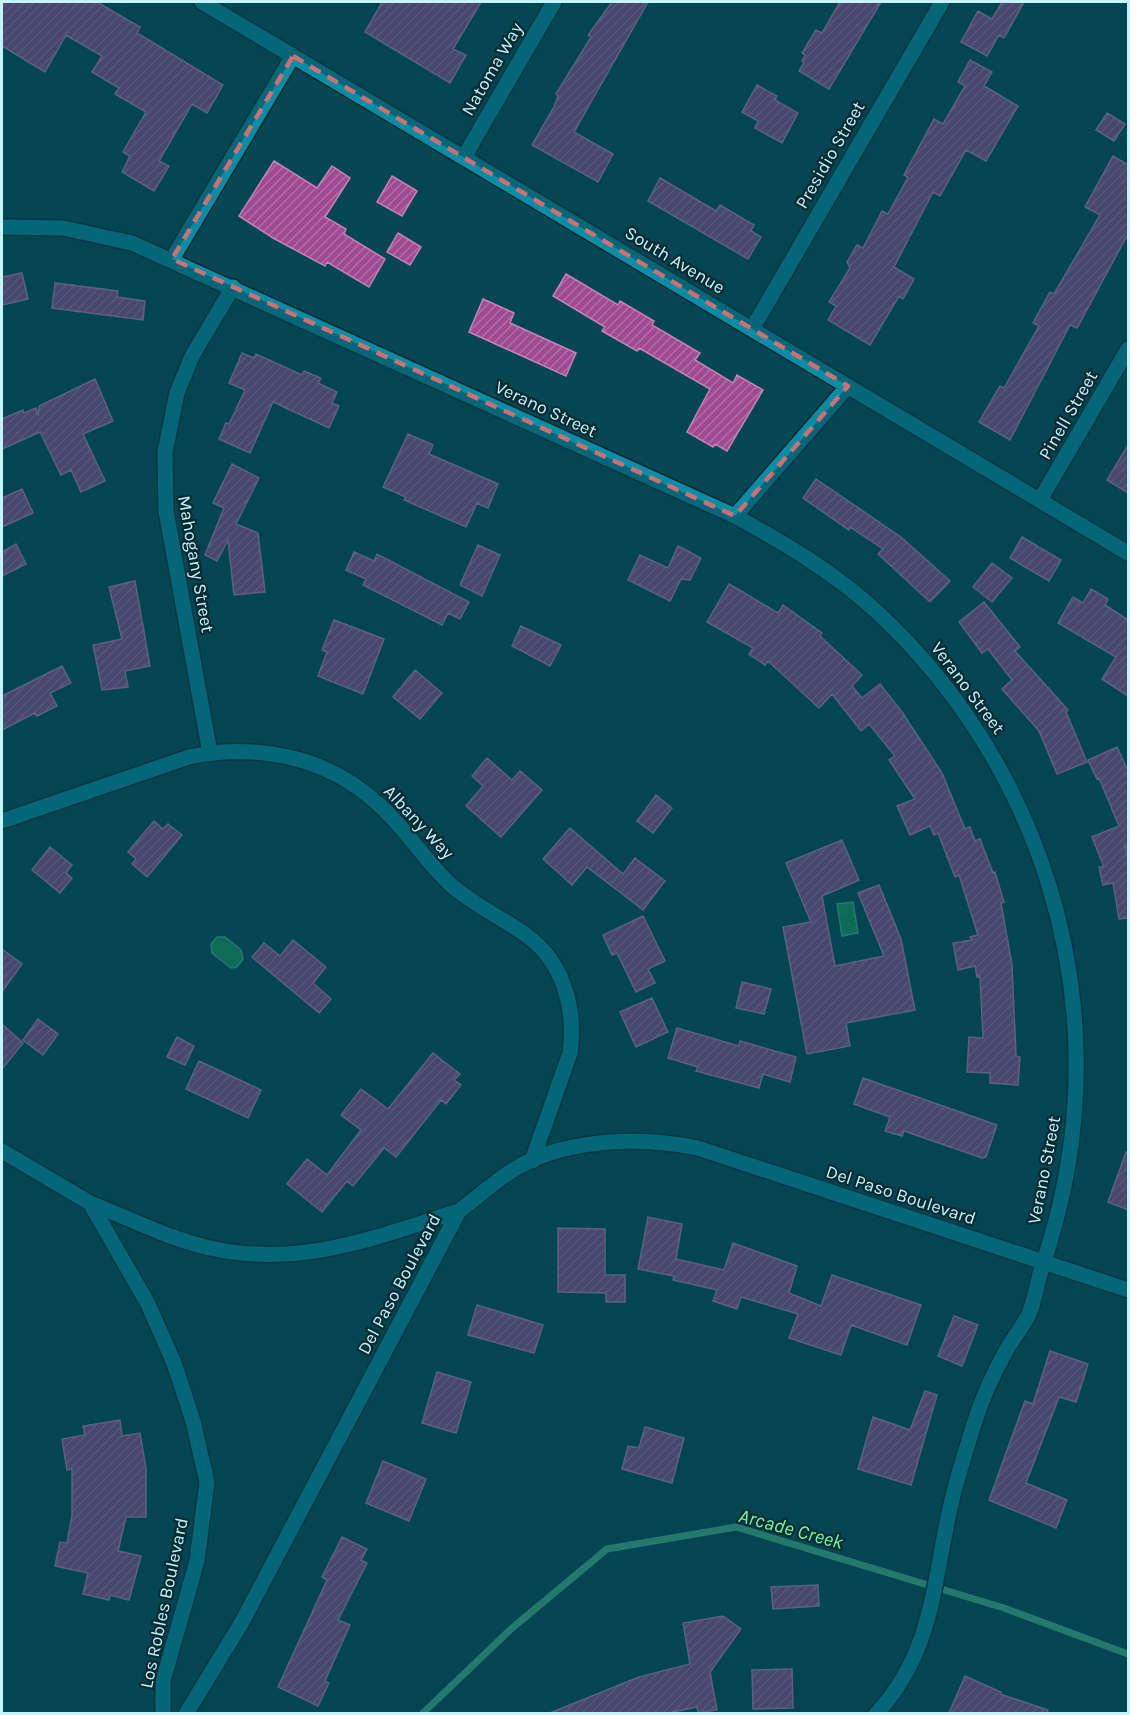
<svg xmlns="http://www.w3.org/2000/svg" width="1130" height="1715" viewBox="0 0 1130 1715" font-family="Karla,sans-serif">
  <style>
    .water { fill: url(#water-ripples); stroke: #4db88e; stroke-width: 1.5 }
    .lines { fill: none; stroke-linecap: round; stroke-linejoin: round }
    .stream { stroke: #4db88e; stroke-width: 7 }
    .building { fill: url(#building-hatch); stroke: #c483b6; stroke-width: 1.5 }
    .minor-casing { stroke: #062a31; stroke-width: 18 }
    .tertiary-casing { stroke: #062a31; stroke-width: 18 }
    .minor { stroke: #078ea5; stroke-width: 15 }
    .tertiary { stroke: #078ea5; stroke-width: 15 }
    .marked { fill: none; stroke: #cf6f73; stroke-width: 4.5; stroke-dasharray: 12 8; stroke-linejoin: round }
    .labels { text-anchor: middle; dominant-baseline: central; stroke-width: 4.5; stroke-linejoin: round; paint-order: stroke }
    .street-label { font-size: 18px; fill: #c2f3ff; stroke: #062a31 }
    .water-label { font-size: 20px; font-style: italic; fill: #69fea8; stroke: #062a31 }
  </style>
  <defs>
    <pattern id="water-ripples" width="26" height="14" patternUnits="userSpaceOnUse" patternTransform="scale(1.5)"><rect width="26" height="14" fill="#1b9e5d"/><path d="M2 4q2-2 4 0t4 0M15 11q2-2 4 0t4 0" fill="none" stroke="#268057"/></pattern>
    <pattern id="building-hatch" width="6" height="6" patternUnits="userSpaceOnUse" patternTransform="scale(1.5)"><rect width="6" height="6" fill="#a04991"/><path d="M-1 1l2-2M0 6l6-6M5 7l2-2" fill="none" stroke="#af6da7"/></pattern>
  </defs>
  <rect width="100%" height="100%" fill="#044652"/>
  <path class="water" d="M 853,902 L 858,933 L 842,936 L 837,904 Z
    M 217,937 L 225,937 L 241,950 L 243,959 L 237,967 L 231,968 L 212,953 L 211,944 Z"/>
  <g class="lines">
    <path class="stream" d="M 422,1714 L 511,1629 L 607,1549 L 736,1527 L 1004,1608 L 1128,1654"/>
  </g>
  <path class="building" d="M 2,2 L 97,2 L 140,27 L 137,33 L 223,85 L 207,113 L 192,104 L 159,161 L 169,166 L 154,191 L 122,172 L 130,156 L 123,152 L 146,112 L 115,94 L 119,88 L 92,72 L 102,56 L 66,35 L 45,72 L 2,46 Z
    M 382,2 L 481,2 L 453,49 L 466,55 L 450,83 L 365,32 Z
    M 612,2 L 648,2 L 574,132 L 613,154 L 598,182 L 532,145 L 554,107 L 558,96 L 556,94 L 591,37 L 588,35 Z
    M 840,2 L 881,2 L 829,89 L 799,71 L 804,63 L 802,61 L 805,55 L 802,53 L 816,30 L 822,33 Z
    M 1002,2 L 1024,2 L 1004,38 L 999,35 L 987,56 L 961,42 L 978,11 L 992,19 Z
    M 970,60 L 992,72 L 984,86 L 1018,106 L 986,161 L 966,150 L 940,196 L 933,192 L 894,267 L 914,279 L 903,299 L 899,296 L 870,345 L 828,320 L 836,306 L 829,302 L 850,268 L 847,262 L 857,245 L 863,248 L 882,211 L 888,214 L 908,177 L 904,175 L 934,119 L 943,124 L 965,86 L 958,82 Z
    M 757,85 L 777,96 L 775,100 L 798,113 L 782,143 L 755,128 L 758,121 L 742,112 Z
    M 1107,113 L 1125,124 L 1114,141 L 1096,130 Z
    M 1113,156 L 1128,165 L 1128,234 L 1077,328 L 1070,325 L 1010,440 L 979,422 L 1000,386 L 1004,388 L 1039,326 L 1033,323 L 1050,292 L 1054,294 L 1100,215 L 1085,207 Z
    M 274,161 L 317,188 L 332,166 L 350,178 L 325,217 L 346,229 L 344,234 L 385,259 L 369,287 L 327,262 L 325,266 L 273,238 L 239,216 Z
    M 392,176 L 417,191 L 402,216 L 377,202 Z
    M 660,178 L 716,211 L 720,205 L 754,225 L 751,231 L 761,237 L 748,259 L 648,201 Z
    M 398,233 L 421,247 L 410,265 L 387,252 Z
    M 22,273 L 28,299 L 2,305 L 2,277 Z
    M 566,274 L 618,305 L 620,301 L 654,321 L 652,325 L 700,353 L 695,360 L 733,383 L 737,375 L 763,390 L 727,451 L 715,444 L 713,447 L 687,432 L 710,389 L 639,348 L 637,351 L 602,331 L 605,327 L 553,296 Z
    M 55,283 L 118,291 L 117,297 L 145,301 L 143,320 L 52,308 Z
    M 483,299 L 514,313 L 510,323 L 576,353 L 566,376 L 469,332 Z
    M 242,353 L 254,358 L 256,354 L 302,375 L 304,371 L 321,378 L 318,383 L 337,392 L 332,403 L 339,406 L 329,428 L 273,402 L 250,453 L 219,439 L 226,423 L 229,424 L 245,390 L 229,383 Z
    M 95,379 L 113,421 L 83,434 L 105,481 L 81,492 L 71,470 L 61,475 L 40,432 L 2,449 L 2,419 L 23,410 L 24,413 L 36,408 L 38,416 L 39,406 Z
    M 408,434 L 433,445 L 429,454 L 498,484 L 488,508 L 477,503 L 466,527 L 404,500 L 406,497 L 383,487 Z
    M 1128,445 L 1128,493 L 1107,480 Z
    M 232,464 L 259,478 L 236,524 L 258,533 L 265,592 L 234,595 L 228,540 L 217,561 L 205,555 L 224,508 L 213,503 Z
    M 816,479 L 901,537 L 950,581 L 930,602 L 878,554 L 883,549 L 850,527 L 849,530 L 803,498 Z
    M 22,489 L 33,513 L 2,527 L 2,498 Z
    M 1022,537 L 1061,560 L 1049,581 L 1010,558 Z
    M 16,544 L 26,564 L 2,576 L 2,552 Z
    M 478,545 L 500,555 L 482,596 L 460,585 Z
    M 678,546 L 701,558 L 690,580 L 681,579 L 670,601 L 628,580 L 640,555 L 668,568 Z
    M 354,552 L 374,561 L 377,554 L 469,602 L 460,619 L 448,613 L 442,625 L 363,585 L 366,579 L 346,570 Z
    M 992,563 L 1012,578 L 992,602 L 973,587 Z
    M 135,581 L 150,666 L 125,671 L 128,687 L 102,690 L 93,645 L 122,639 L 109,587 Z
    M 729,584 L 778,613 L 783,605 L 822,633 L 820,636 L 862,675 L 852,686 L 862,698 L 880,684 L 902,712 L 942,773 L 965,829 L 970,827 L 975,841 L 980,839 L 993,873 L 995,872 L 1004,902 L 1001,903 L 1012,965 L 1016,1056 L 1020,1057 L 1018,1085 L 990,1083 L 990,1073 L 967,1072 L 969,1037 L 983,1038 L 980,976 L 977,977 L 975,966 L 958,970 L 953,943 L 972,940 L 970,937 L 978,935 L 959,875 L 955,877 L 938,833 L 934,835 L 930,826 L 910,835 L 897,806 L 915,799 L 889,760 L 895,756 L 869,724 L 861,731 L 832,694 L 819,708 L 768,661 L 765,665 L 749,654 L 753,648 L 707,622 Z
    M 1091,589 L 1108,599 L 1105,605 L 1128,620 L 1128,696 L 1102,679 L 1116,657 L 1058,623 L 1073,597 L 1083,603 Z
    M 984,602 L 1020,647 L 1015,651 L 1068,710 L 1066,712 L 1087,762 L 1057,774 L 1039,731 L 1002,689 L 1012,680 L 988,649 L 982,653 L 959,622 Z
    M 334,620 L 384,639 L 363,694 L 318,676 L 327,652 L 322,650 Z
    M 521,626 L 561,645 L 550,666 L 512,646 Z
    M 62,666 L 71,683 L 50,693 L 57,706 L 37,716 L 35,713 L 2,730 L 2,696 Z
    M 415,670 L 442,693 L 420,719 L 393,697 Z
    M 1117,747 L 1128,771 L 1128,849 L 1125,845 L 1128,862 L 1128,918 L 1119,919 L 1113,883 L 1103,885 L 1099,867 L 1104,867 L 1092,837 L 1119,826 L 1099,778 L 1097,779 L 1088,760 Z
    M 487,758 L 512,780 L 520,771 L 542,790 L 501,837 L 466,806 L 483,786 L 472,776 Z
    M 656,795 L 672,808 L 653,833 L 637,821 Z
    M 154,821 L 163,829 L 168,824 L 182,835 L 147,877 L 132,864 L 136,859 L 128,852 Z
    M 570,828 L 623,874 L 635,858 L 665,881 L 643,910 L 587,867 L 572,885 L 543,859 Z
    M 842,840 L 859,880 L 822,896 L 835,966 L 884,956 L 858,893 L 879,885 L 901,939 L 915,1010 L 846,1023 L 850,1046 L 807,1054 L 783,927 L 811,922 L 786,863 Z
    M 50,847 L 72,865 L 66,873 L 72,878 L 60,893 L 32,870 Z
    M 643,916 L 665,961 L 648,969 L 655,983 L 636,992 L 617,953 L 612,955 L 603,935 Z
    M 293,940 L 326,967 L 313,983 L 331,999 L 319,1013 L 252,957 L 264,943 L 280,956 Z
    M 2,949 L 22,964 L 2,992 Z
    M 742,982 L 771,989 L 764,1014 L 736,1008 Z
    M 652,998 L 668,1032 L 636,1047 L 620,1012 Z
    M 38,1019 L 58,1034 L 43,1055 L 23,1040 Z
    M 2,1024 L 23,1043 L 2,1069 Z
    M 677,1028 L 739,1046 L 740,1041 L 796,1057 L 790,1082 L 763,1074 L 759,1088 L 696,1071 L 698,1067 L 668,1058 Z
    M 177,1037 L 194,1046 L 185,1065 L 167,1057 Z
    M 433,1053 L 460,1074 L 454,1080 L 461,1085 L 446,1104 L 441,1100 L 396,1157 L 384,1148 L 353,1186 L 347,1181 L 322,1212 L 287,1184 L 307,1159 L 327,1175 L 361,1130 L 341,1115 L 361,1089 L 388,1109 Z
    M 199,1061 L 261,1090 L 248,1118 L 186,1089 Z
    M 863,1078 L 997,1125 L 986,1157 L 982,1158 L 904,1131 L 902,1136 L 885,1131 L 890,1117 L 854,1104 Z
    M 1126,1152 L 1128,1153 L 1128,1210 L 1108,1202 Z
    M 648,1217 L 682,1224 L 676,1259 L 724,1270 L 733,1243 L 797,1266 L 789,1293 L 821,1306 L 832,1275 L 921,1305 L 907,1345 L 851,1325 L 841,1355 L 789,1338 L 798,1314 L 741,1297 L 737,1309 L 713,1301 L 717,1290 L 673,1280 L 674,1276 L 638,1269 Z
    M 558,1228 L 605,1229 L 605,1275 L 625,1275 L 625,1302 L 606,1302 L 606,1293 L 558,1292 Z
    M 477,1305 L 543,1325 L 534,1353 L 468,1335 Z
    M 954,1316 L 978,1325 L 962,1366 L 938,1356 Z
    M 1050,1351 L 1088,1364 L 1076,1402 L 1059,1397 L 1026,1483 L 1067,1500 L 1056,1528 L 989,1500 L 1025,1401 L 1033,1404 Z
    M 437,1372 L 471,1382 L 456,1433 L 422,1423 Z
    M 925,1391 L 937,1395 L 911,1485 L 858,1469 L 873,1417 L 910,1430 Z
    M 120,1420 L 122,1436 L 140,1433 L 146,1469 L 146,1517 L 126,1517 L 118,1551 L 141,1556 L 129,1600 L 110,1595 L 109,1600 L 83,1594 L 88,1573 L 55,1566 L 60,1542 L 67,1543 L 72,1516 L 72,1469 L 67,1470 L 62,1439 L 85,1435 L 83,1426 Z
    M 645,1427 L 684,1438 L 672,1483 L 622,1469 L 628,1446 L 639,1448 Z
    M 383,1461 L 426,1479 L 409,1521 L 366,1503 Z
    M 342,1537 L 367,1549 L 361,1560 L 367,1563 L 338,1620 L 350,1625 L 325,1681 L 329,1683 L 318,1706 L 278,1687 L 327,1580 L 322,1577 Z
    M 818,1585 L 819,1606 L 773,1609 L 771,1587 Z
    M 723,1616 L 741,1629 L 710,1672 L 717,1710 L 698,1713 L 697,1707 L 669,1713 L 550,1713 L 639,1677 L 690,1664 L 683,1623 Z
    M 792,1669 L 793,1708 L 753,1709 L 752,1670 Z
    M 965,1676 L 1001,1692 L 1000,1694 L 1048,1710 L 1047,1713 L 949,1713 Z"/>
  <g class="lines">
    <defs>
      <path id="minor" d="M 464,157 L 554,2
        M 2,227 L 63,228 L 132,243 L 735,516 C 786,544 835,573 877,612 C 1040,763 1112,992 1059,1208 C 1054,1230 1047,1252 1040,1274 C 1037,1287 1034,1301 1029,1314 C 1023,1326 1014,1337 1007,1349 C 994,1372 982,1398 974,1424 C 966,1450 957,1477 951,1504 C 933,1581 934,1652 876,1714
        M 172,259 L 293,56
        M 752,329 L 942,2
        M 735,516 L 848,386
        M 210,753 L 166,511 L 165,452 L 177,393 L 192,356 L 233,287
        M 2,821 L 189,757 C 256,743 326,756 377,803 C 405,827 423,859 450,884 C 473,905 501,917 526,935 C 564,962 576,1009 570,1053 L 532,1161
        M 2,1151 L 90,1203 L 148,1304 L 174,1363 L 193,1421 L 207,1482 L 197,1561 L 163,1681 L 163,1714
        M 90,1203 C 129,1218 169,1239 210,1248 C 300,1268 374,1238 459,1211"/>
      <path id="tertiary" d="M 202,2 L 1128,553
        M 1040,500 L 1128,349
        M 186,1714 L 242,1622 L 459,1211 C 476,1198 492,1184 510,1172 C 561,1138 640,1136 698,1148 L 1128,1290"/>
    </defs>
    <use href="#minor" class="minor-casing"/>
    <use href="#tertiary" class="tertiary-casing"/>
    <use href="#minor" class="minor"/>
    <use href="#tertiary" class="tertiary"/>
  </g>
  <path d="M0 0H1130V1715H0ZM 293,56 L 848,386 L 735,516 L 172,259 Z" fill="#044652" fill-opacity=".55" fill-rule="evenodd"/>
  <path class="marked" d="M 293,56 L 848,386 L 735,516 L 172,259 Z"/>
  <g class="labels">
    <g class="street-label">
      <text transform="translate(492 69) rotate(-60)">Natoma Way</text>
      <text transform="translate(830 155) rotate(-60)">Presidio Street</text>
      <text transform="translate(675 260) rotate(31)">South Avenue</text>
      <text transform="translate(546 409) rotate(25)">Verano Street</text>
      <text transform="translate(1068 415) rotate(-60)">Pinell Street</text>
      <text transform="translate(196 564) rotate(80)">Mahogany Street</text>
      <text transform="translate(968 688) rotate(53)">Verano Street</text>
      <text transform="translate(419 822) rotate(47)">Albany Way</text>
      <text transform="translate(1044 1170) rotate(-79)">Verano Street</text>
      <text transform="translate(901 1195) rotate(18)">Del Paso Boulevard</text>
      <text transform="translate(399 1284) rotate(-62)">Del Paso Boulevard</text>
      <text transform="translate(164 1603) rotate(-78)">Los Robles Boulevard</text>
    </g>
    <g class="water-label">
      <text transform="translate(791 1529) rotate(15)">Arcade Creek</text>
    </g>
  </g>
  <rect width="1130" height="1715" fill="none" stroke="#c2f3ff" stroke-width="6"/>
</svg>
